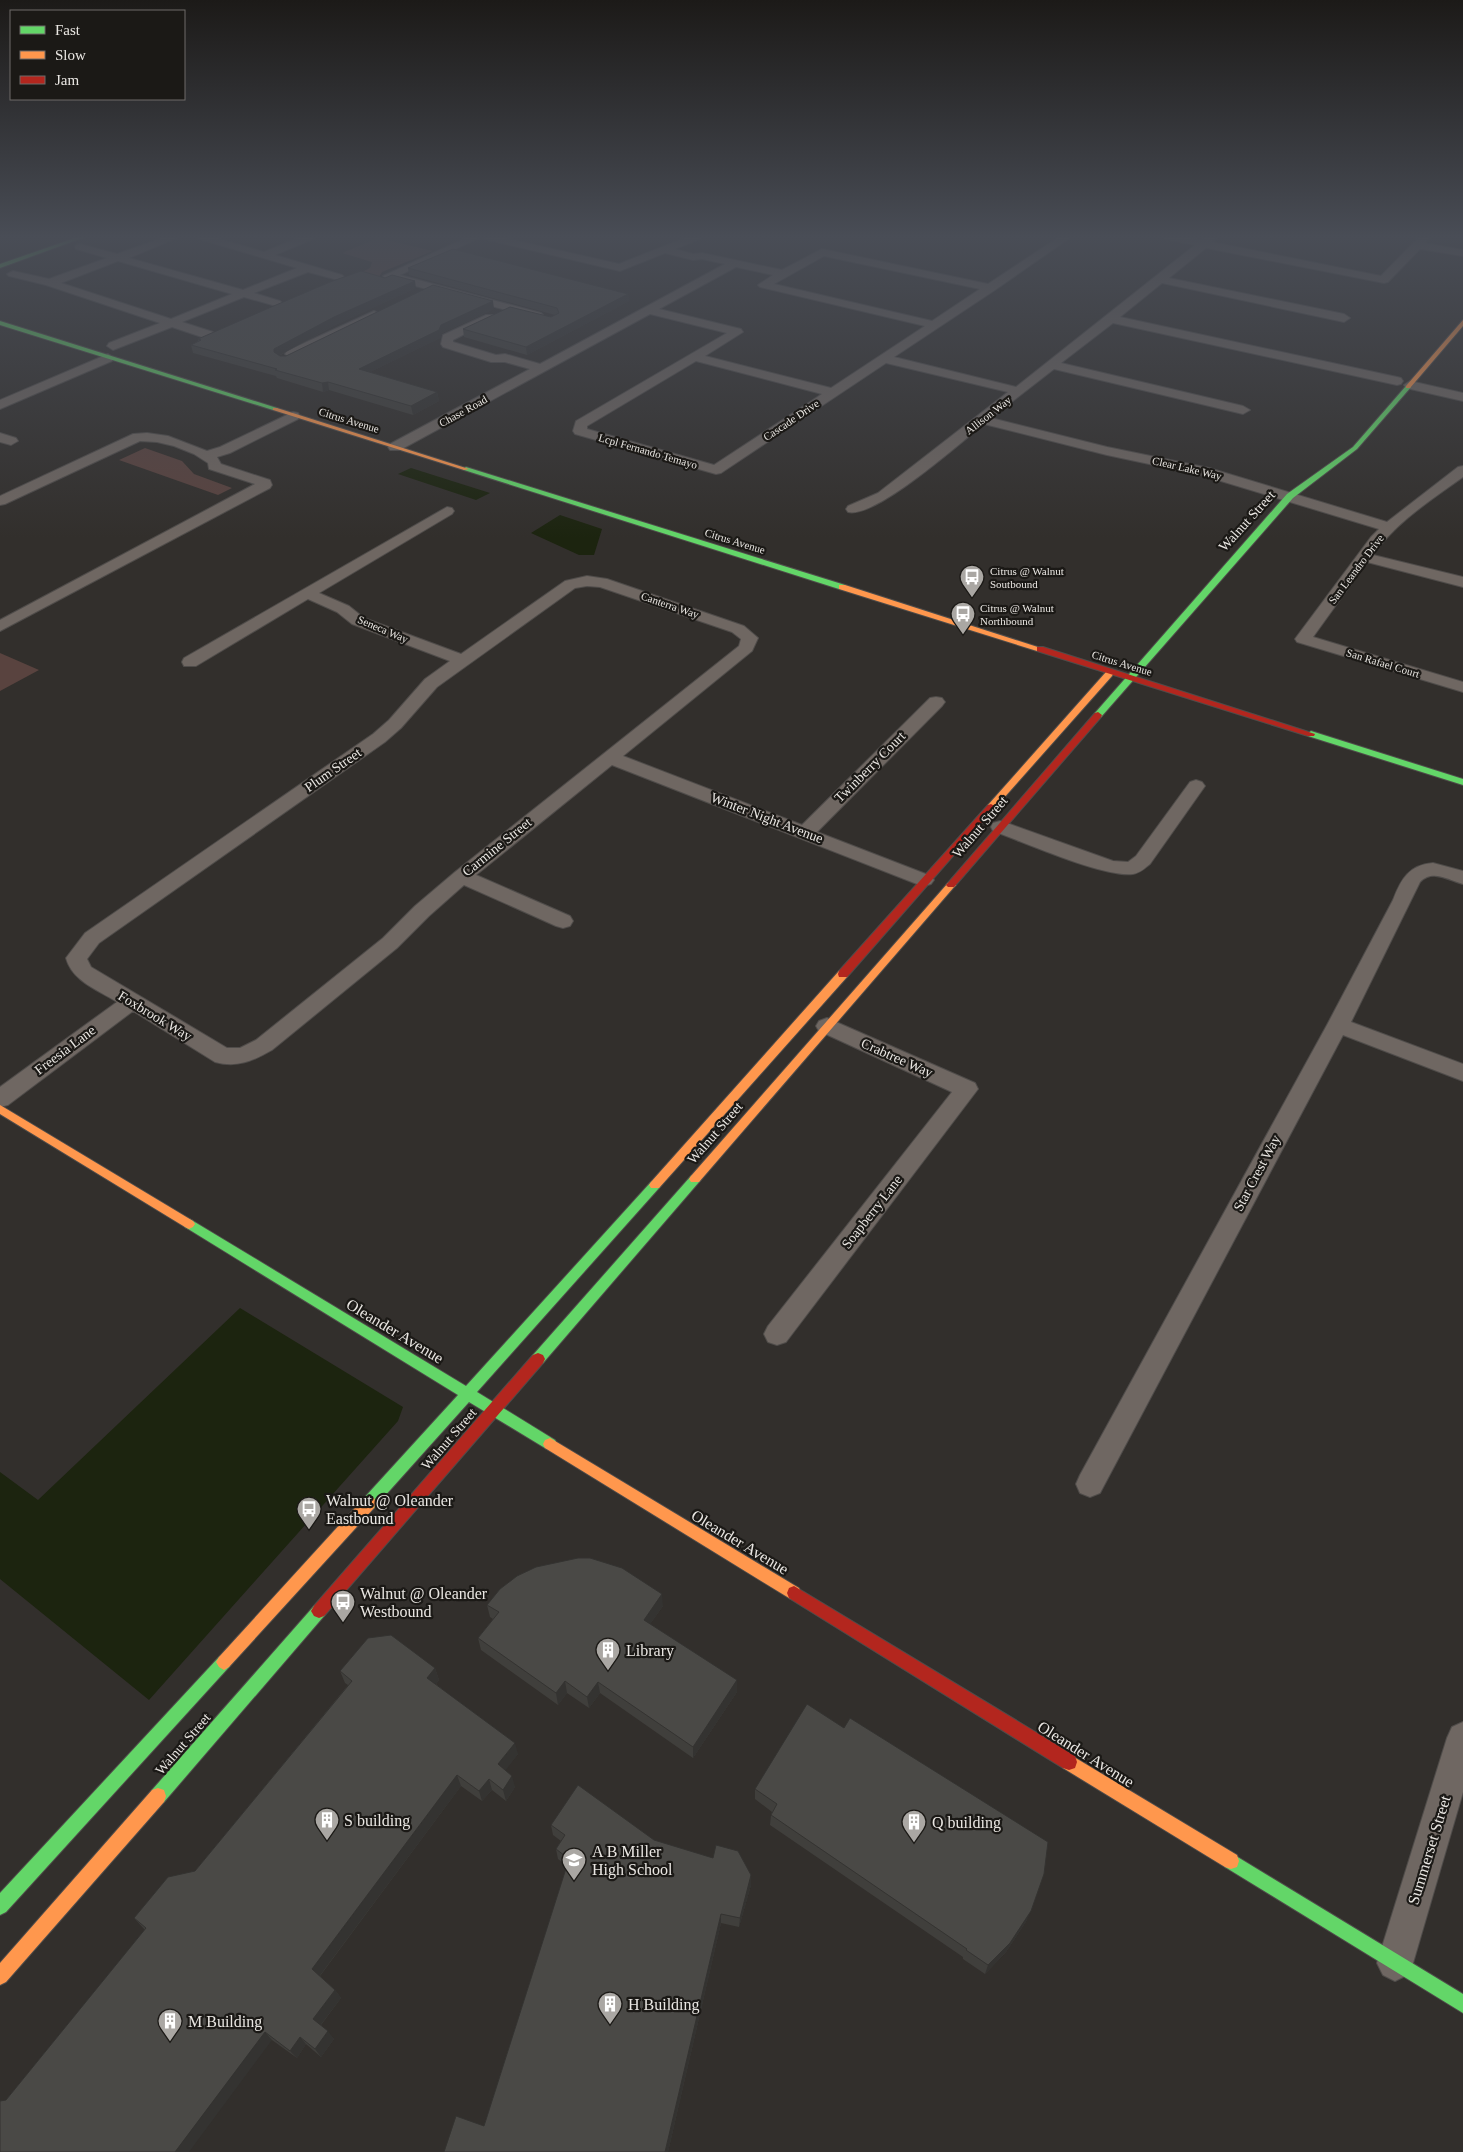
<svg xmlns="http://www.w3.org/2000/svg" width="1463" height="2152" viewBox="0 0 1463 2152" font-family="'Times New Roman',serif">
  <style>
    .green { fill: #59433f }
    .water { fill: #1c240f }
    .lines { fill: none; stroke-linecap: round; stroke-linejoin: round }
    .street-casing { stroke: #4f4c4a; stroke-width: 2 }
    .fast-casing { stroke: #4f4c4a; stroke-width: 2 }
    .slow-casing { stroke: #4f4c4a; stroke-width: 2 }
    .jam-casing { stroke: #4f4c4a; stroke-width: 2 }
    .street { fill: #6f6762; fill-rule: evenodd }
    .fast { fill: #63d668; fill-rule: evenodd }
    .slow { fill: #ff974d; fill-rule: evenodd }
    .jam { fill: #b3261e; fill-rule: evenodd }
    .wall { fill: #403f3c }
    .shaded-wall { fill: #343331 }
    .building { fill: #4a4946; stroke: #343331 }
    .labels { text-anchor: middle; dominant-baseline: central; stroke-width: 4.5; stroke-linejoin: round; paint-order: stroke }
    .far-street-label { font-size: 11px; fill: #eae7e3; stroke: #1b1916 }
    .far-poi-label { font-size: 11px; fill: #eae7e3; stroke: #1b1916; text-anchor: start }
    .street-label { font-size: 14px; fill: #eae7e3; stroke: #1b1916 }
    .near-street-label { font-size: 16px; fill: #eae7e3; stroke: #1b1916 }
    .near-poi-label { font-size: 16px; fill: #eae7e3; stroke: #1b1916; text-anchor: start }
  </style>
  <rect width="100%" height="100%" fill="#322f2c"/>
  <path class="green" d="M 378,238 L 433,251 L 382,272 L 379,277 L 358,274 L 370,268 L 372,262 L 342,253 Z
    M 145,448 L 182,461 L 194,474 L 232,488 L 218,495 L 119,460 Z
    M 0,653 L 39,670 L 0,691 Z"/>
  <path class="water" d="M 411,468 L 490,493 L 476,500 L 398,474 Z
    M 560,515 L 602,529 L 594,555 L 579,555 L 531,533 Z
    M 240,1308 L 403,1407 L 398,1421 L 149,1700 L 0,1579 L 0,1472 L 38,1500 Z"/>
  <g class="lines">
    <defs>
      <path id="street" d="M 165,237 L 179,237 L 129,258 L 243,290 L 297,268 L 199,239 L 198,237 L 213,237 L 264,252 L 300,237 L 314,237 L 313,239 L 275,255 L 342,275 L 344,277 L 338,280 L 308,272 L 254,293 L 280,301 L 282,303 L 280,305 L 276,306 L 244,297 L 182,322 L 213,332 L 215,335 L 213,338 L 205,338 L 172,327 L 113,350 L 107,346 L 109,343 L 160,323 L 46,285 L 9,276 L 7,274 L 13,271 L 49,279 L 107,258 L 76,249 L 75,247 L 76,245 L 80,244 L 117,254 ZM 118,261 L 232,294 L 171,319 L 61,283 Z
        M 468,237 L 481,237 L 400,275 L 541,313 L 543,315 L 541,317 L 533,317 L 385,278 L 383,276 Z
        M 483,237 L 500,237 L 619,264 L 687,237 L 701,237 L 700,239 L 675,249 L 693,254 L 702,253 L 782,270 L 822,249 L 988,284 L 1059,237 L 1071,237 L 995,290 L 894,357 L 1016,387 L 1195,245 L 1165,239 L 1164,237 L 1183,237 L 1201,240 L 1206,237 L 1217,237 L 1212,242 L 1381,276 L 1419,237 L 1430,237 L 1425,243 L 1463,250 L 1463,256 L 1420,249 L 1388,282 L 1384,283 L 1206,248 L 1169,278 L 1344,314 L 1350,318 L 1344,322 L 1162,283 L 1120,317 L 1397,377 L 1401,378 L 1403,381 L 1401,384 L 1397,385 L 1113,323 L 1061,363 L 1243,406 L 1250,410 L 1243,414 L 1054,369 L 991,418 L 1107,447 L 1209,468 L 1387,522 L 1458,467 L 1463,466 L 1463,477 C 1431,500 1396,522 1373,555 L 1463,577 L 1463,587 L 1367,562 L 1313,637 L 1463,682 L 1463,692 L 1297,642 L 1295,639 L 1371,537 L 1379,529 L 1201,475 L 1107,455 L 984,424 C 960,443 875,519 848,512 L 846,509 L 848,506 L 878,493 L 1008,392 L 886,363 L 721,473 L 716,474 L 575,434 L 573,431 L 576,421 L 727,333 L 650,314 L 400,450 L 390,450 L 388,447 L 390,444 L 530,369 L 505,362 L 491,362 L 443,347 L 441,344 L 443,335 L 486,315 L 494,315 L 496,317 L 494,319 L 453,340 L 453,342 L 496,355 L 505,354 L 540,364 L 725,264 L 702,259 L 693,260 L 665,253 L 620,271 L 484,239 ZM 824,256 L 980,289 L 932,321 L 774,284 ZM 736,267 L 773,275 L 758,285 L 760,287 L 925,326 L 831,388 L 705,356 L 743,332 L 741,329 L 659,309 ZM 696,361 L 822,394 L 714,465 L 587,429 L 587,426 Z
        M 374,311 L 380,314 L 378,316 L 295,357 L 291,358 L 285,354 L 287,351 Z
        M 108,354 L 114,358 L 112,361 L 0,409 L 0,400 Z
        M 1410,381 L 1463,393 L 1463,401 L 1406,388 L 1404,385 Z
        M 293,412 L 298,413 L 300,416 L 298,419 L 230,453 L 217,457 L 221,464 L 270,480 L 272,485 L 270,488 L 0,631 L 0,620 L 255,484 L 209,469 L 208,463 L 194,454 L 174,446 L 157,442 L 140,441 L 5,504 L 0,505 L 0,496 L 133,434 L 147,433 L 168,436 L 207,451 L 220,447 Z
        M 0,433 L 16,438 L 18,441 L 11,445 L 0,442 Z
        M 447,507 L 452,508 L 454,511 L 452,514 L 319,593 L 349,606 L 364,618 L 461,654 L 565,581 L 587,576 L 607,579 L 744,626 L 758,638 L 752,651 L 623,756 L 802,825 L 930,698 L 936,697 L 942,698 L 945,702 L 942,706 L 817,832 L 931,876 L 934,880 L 931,884 L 924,886 L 917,884 L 612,765 L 476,875 L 570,916 L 573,921 L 570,926 L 563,928 L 556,926 L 464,885 L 429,916 L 397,948 L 272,1050 C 253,1061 237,1068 215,1062 L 133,1011 L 8,1105 L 0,1107 L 0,1087 L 117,1002 C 98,990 72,981 66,958 L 85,933 L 373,734 L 389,720 L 425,679 L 450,661 L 352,624 L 337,612 L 308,599 L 196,666 L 184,666 L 182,662 L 184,658 ZM 587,586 L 600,587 L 732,632 L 741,639 L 739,646 L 455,872 L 415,906 L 383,938 L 256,1040 L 240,1048 L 227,1048 L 91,967 L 87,959 L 99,943 L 385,742 L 401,728 L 437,687 L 575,588 Z
        M 1196,780 L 1202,782 L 1205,786 L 1150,864 C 1145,868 1140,873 1133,874 C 1104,878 1024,842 993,831 L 991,827 L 993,823 L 1000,821 L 1007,823 L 1113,861 L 1128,862 L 1136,856 L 1190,782 Z
        M 1433,863 L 1463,871 L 1463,884 C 1448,880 1433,869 1420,882 L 1351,1022 L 1463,1064 L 1463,1081 L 1343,1035 L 1100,1493 L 1090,1497 L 1080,1493 L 1076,1484 L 1080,1475 L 1327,1025 L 1393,900 C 1401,879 1409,865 1433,863 Z
        M 827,1018 L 975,1083 L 978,1089 L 786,1342 L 777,1345 L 768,1342 L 764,1334 L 768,1326 L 952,1092 L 819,1031 L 816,1026 L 819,1021 Z
        M 1463,1722 L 1463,1792 L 1413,1963 L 1407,1975 L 1395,1981 L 1383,1975 L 1377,1963 L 1447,1738 L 1452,1727 Z"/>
      <path id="fast" d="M 78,237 L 85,237 L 0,268 L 0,264 Z
        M 0,321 L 277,408 L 278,409 L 273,410 L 0,325 Z
        M 1406,386 L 1411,387 L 1357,449 L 1293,498 L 1101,717 L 1095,717 L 1095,713 L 1287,494 L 1353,447 Z
        M 466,467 L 845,585 L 846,587 L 839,589 L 464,470 L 463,469 Z
        M 1311,731 L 1463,779 L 1463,785 L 1308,736 L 1307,734 Z
        M 695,1174 L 699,1176 L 701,1179 L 699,1182 L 543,1363 L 538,1365 L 533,1363 L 531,1359 L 533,1355 L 691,1176 Z
        M 655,1180 L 659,1182 L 661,1185 L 659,1188 L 477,1392 L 555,1440 L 557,1444 L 555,1448 L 550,1450 L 545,1448 L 469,1402 L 374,1508 L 369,1510 L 364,1508 L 362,1503 L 364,1498 L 458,1395 L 185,1227 L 183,1224 L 185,1221 L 189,1219 L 193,1221 L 466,1386 L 651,1182 Z
        M 319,1604 L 324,1606 L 327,1611 L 324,1616 L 164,1802 L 158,1804 L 152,1802 L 150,1796 L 152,1790 L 314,1606 Z
        M 224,1654 L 229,1657 L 232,1662 L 229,1667 L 6,1912 L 0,1915 L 0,1893 L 219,1657 Z
        M 1231,1853 L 1463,1994 L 1463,2013 L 1225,1867 L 1223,1861 L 1225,1855 Z"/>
      <path id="slow" d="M 1463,320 L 1463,326 L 1410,388 L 1406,388 L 1406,386 Z
        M 273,408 L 277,408 L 469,469 L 464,470 L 273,410 Z
        M 839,585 L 845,585 L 1044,649 L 1037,651 L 839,589 Z
        M 1109,671 L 1113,674 L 1112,676 L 994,809 L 988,809 L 988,805 L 1106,672 Z
        M 951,882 L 956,885 L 954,887 L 699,1182 L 691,1182 L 689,1179 L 691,1176 L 948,883 Z
        M 843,970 L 847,971 L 848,974 L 847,977 L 659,1188 L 651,1188 L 649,1185 L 651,1182 L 839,971 Z
        M 0,1105 L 193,1221 L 195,1224 L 193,1227 L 189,1229 L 185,1227 L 0,1114 Z
        M 550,1438 L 799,1588 L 801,1593 L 799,1598 L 794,1600 L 789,1598 L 545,1448 L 543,1444 L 545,1440 Z
        M 369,1496 L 374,1498 L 376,1503 L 374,1508 L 229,1667 L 224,1670 L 219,1667 L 216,1662 L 219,1657 L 364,1498 Z
        M 1069,1754 L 1237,1855 L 1239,1861 L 1237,1867 L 1231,1869 L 1225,1867 L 1063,1768 L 1061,1762 L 1063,1756 Z
        M 158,1788 L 164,1790 L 166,1796 L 164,1802 L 6,1982 L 0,1985 L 0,1963 L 152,1790 Z"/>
      <path id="jam" d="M 1037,647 L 1043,647 L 1315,734 L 1314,736 L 1308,736 L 1037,651 Z
        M 1098,712 L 1102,715 L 1101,717 L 954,887 L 948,887 L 946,885 L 948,883 L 1095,713 Z
        M 991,804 L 996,807 L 994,809 L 847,977 L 839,977 L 838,974 L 839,971 L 988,805 Z
        M 538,1353 L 543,1355 L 545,1359 L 543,1363 L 324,1616 L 319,1618 L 314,1616 L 311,1611 L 314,1606 L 533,1355 Z
        M 794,1586 L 1075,1756 L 1077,1762 L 1075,1768 L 1069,1770 L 1063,1768 L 789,1598 L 787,1593 L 789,1588 Z"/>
    </defs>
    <use href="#street" class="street-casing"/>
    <use href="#fast" class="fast-casing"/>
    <use href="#slow" class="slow-casing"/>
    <use href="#jam" class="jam-casing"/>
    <use href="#street" class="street"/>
    <use href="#fast" class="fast"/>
    <use href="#slow" class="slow"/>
    <use href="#jam" class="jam"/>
  </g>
  <path class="wall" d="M 408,268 L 628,294 L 629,301 L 527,355 L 464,337 L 463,329 L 551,317 L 555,315 L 409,275 Z
    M 416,288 L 335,325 L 279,356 L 286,356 L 494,309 L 442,333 L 440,338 L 370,372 L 437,392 L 439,401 L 413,415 L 329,390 L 323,392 L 277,378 L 276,376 L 193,353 L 191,345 L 198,341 L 198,339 Z
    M 487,1605 L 663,1606 L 650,1624 L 737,1692 L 693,1758 L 600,1693 L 589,1708 L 567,1693 L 558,1705 L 481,1650 L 478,1638 L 493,1619 L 490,1617 Z
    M 435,1668 L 439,1680 L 436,1684 L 518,1754 L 505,1770 L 515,1787 L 506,1801 L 492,1790 L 482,1801 L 461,1786 L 320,1976 L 335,1990 L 341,1998 L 321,2025 L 334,2039 L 321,2057 L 306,2044 L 297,2058 L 272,2040 L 6,2100 L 145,1930 L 134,1918 L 195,1871 L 348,1685 L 345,1683 L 340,1671 Z
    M 755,1789 L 1027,1920 L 1006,1952 L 985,1974 L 963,1959 L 963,1957 L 770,1825 L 771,1815 L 772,1812 L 755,1799 Z
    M 551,1825 L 654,1840 L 751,1885 L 739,1927 L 721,1923 L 668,2152 L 444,2152 L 484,2126 L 567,1866 L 558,1859 L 556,1849 L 561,1841 L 553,1835 Z"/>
  <path class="shaded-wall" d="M 415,281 L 416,288 L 335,325 L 276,357 L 274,352 L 274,349 L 334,317 Z
    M 628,294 L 629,301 L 527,355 L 526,347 Z
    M 493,301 L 494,309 L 442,333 L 440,338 L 360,377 L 359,369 L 441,325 Z
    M 328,382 L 329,390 L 323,392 L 322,383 Z
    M 437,392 L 439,401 L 413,415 L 411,406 Z
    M 662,1594 L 663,1606 L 645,1631 L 644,1620 Z
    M 435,1668 L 439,1680 L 431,1690 L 427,1678 Z
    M 737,1680 L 737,1692 L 693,1758 L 693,1747 Z
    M 565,1681 L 567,1693 L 558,1705 L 556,1693 Z
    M 598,1682 L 600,1693 L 589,1708 L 587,1697 Z
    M 515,1743 L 518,1754 L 502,1775 L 498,1764 Z
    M 457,1775 L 461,1786 L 318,1978 L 312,1969 Z
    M 512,1776 L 515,1787 L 506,1801 L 503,1790 Z
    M 489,1779 L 492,1790 L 482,1801 L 479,1791 Z
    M 751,1875 L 751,1885 L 739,1927 L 740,1918 Z
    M 1031,1911 L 1027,1920 L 1006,1952 L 985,1974 L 988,1965 Z
    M 721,1914 L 721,1923 L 668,2152 L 665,2152 Z
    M 335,1990 L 341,1998 L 319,2027 L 313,2019 Z
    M 328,2031 L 334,2039 L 321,2057 L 315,2049 Z
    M 265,2032 L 272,2040 L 189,2152 L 175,2152 Z
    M 300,2037 L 306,2044 L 297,2058 L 290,2051 Z"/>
  <path class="building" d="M 453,249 L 628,294 L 526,347 L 463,329 L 510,307 L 551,317 L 559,313 L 557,308 L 408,268 Z
    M 361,271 L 385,278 L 392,275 L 415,281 L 334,317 L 274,349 L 274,352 L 280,356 L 286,356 L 433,285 L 493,301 L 441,325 L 439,330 L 359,369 L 437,392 L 411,406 L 328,382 L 322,383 L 275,370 L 277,369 L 191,345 L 201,340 L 198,339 L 269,308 L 330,282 Z
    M 578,1558 L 590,1558 L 622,1568 L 662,1594 L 644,1620 L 737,1680 L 693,1747 L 598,1682 L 587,1697 L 565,1681 L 556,1693 L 478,1638 L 499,1612 L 487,1605 L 500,1589 L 517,1576 L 536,1567 Z
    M 391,1635 L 435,1668 L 427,1678 L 515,1743 L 498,1764 L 512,1776 L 503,1790 L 489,1779 L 479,1791 L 457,1775 L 312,1969 L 335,1990 L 313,2019 L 328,2031 L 315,2049 L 300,2037 L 290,2051 L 265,2032 L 175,2152 L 0,2152 L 0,2101 L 6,2100 L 146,1928 L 134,1918 L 168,1877 L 195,1871 L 352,1681 L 340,1671 L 368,1638 Z
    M 807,1704 L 844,1728 L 850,1718 L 1048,1842 L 1044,1874 L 1031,1911 L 1010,1943 L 988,1965 L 966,1950 L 967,1949 L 771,1815 L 777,1804 L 755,1789 Z
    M 578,1785 L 654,1840 L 713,1858 L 716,1845 L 738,1851 L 751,1875 L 740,1918 L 721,1914 L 665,2152 L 444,2152 L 456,2116 L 484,2126 L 569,1859 L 556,1849 L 565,1835 L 551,1825 Z"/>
  <linearGradient id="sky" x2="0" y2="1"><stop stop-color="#1c1a18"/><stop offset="0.44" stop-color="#494d56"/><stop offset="1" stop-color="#494d56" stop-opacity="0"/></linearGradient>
  <rect width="1463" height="538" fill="url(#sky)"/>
  <defs>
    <symbol id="bus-pin" viewBox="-11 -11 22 30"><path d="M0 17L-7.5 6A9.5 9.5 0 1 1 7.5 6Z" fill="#aaa7a3" stroke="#1b1916"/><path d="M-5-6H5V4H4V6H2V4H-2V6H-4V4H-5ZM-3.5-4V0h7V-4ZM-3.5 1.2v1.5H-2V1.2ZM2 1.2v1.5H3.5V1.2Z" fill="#fff"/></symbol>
    <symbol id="building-pin" viewBox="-11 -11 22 30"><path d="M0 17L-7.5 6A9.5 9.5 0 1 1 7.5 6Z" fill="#aaa7a3" stroke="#1b1916"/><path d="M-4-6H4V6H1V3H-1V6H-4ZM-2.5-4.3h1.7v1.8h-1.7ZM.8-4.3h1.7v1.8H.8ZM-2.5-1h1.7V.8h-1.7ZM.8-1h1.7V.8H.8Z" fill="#fff"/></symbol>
    <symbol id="school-pin" viewBox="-11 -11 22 30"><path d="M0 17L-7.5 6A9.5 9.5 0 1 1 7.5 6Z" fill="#aaa7a3" stroke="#1b1916"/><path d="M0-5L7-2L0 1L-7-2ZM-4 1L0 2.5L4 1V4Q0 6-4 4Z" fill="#fff"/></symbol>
  </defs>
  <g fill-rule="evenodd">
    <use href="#bus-pin" x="958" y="563" width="28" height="38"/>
    <use href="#bus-pin" x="949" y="600" width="28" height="38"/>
    <use href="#bus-pin" x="295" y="1495" width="28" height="38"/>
    <use href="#bus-pin" x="329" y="1588" width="28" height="38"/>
    <use href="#building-pin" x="594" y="1636" width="28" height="38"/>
    <use href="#building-pin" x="313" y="1806" width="28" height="38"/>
    <use href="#building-pin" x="900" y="1808" width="28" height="38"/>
    <use href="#school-pin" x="560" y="1846" width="28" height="38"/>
    <use href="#building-pin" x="596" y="1990" width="28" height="38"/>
    <use href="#building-pin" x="156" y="2007" width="28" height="38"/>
  </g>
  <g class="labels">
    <g class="far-street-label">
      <text transform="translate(463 411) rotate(-29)">Chase Road</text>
      <text transform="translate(988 415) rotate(-38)">Allison Way</text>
      <text transform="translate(349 420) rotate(17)">Citrus Avenue</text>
      <text transform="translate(791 420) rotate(-34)">Cascade Drive</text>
      <text transform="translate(648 451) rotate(16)">Lcpl Fernando Temayo</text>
      <text transform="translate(1187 468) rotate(13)">Clear Lake Way</text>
      <text transform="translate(735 541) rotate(17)">Citrus Avenue</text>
      <text transform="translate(1356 569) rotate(-53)">San Leandro Drive</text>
      <text transform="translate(670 605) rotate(19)">Canterra Way</text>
      <text transform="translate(383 629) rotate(23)">Seneca Way</text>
      <text transform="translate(1122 663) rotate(17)">Citrus Avenue</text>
      <text transform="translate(1383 663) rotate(17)">San Rafael Court</text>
    </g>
    <g class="far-poi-label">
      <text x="990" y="571">Citrus @ Walnut<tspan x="990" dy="13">Soutbound</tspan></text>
      <text x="980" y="608">Citrus @ Walnut<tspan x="980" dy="13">Northbound</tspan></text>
    </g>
    <g class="street-label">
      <text transform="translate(1247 521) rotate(-48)">Walnut Street</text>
      <text transform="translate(870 767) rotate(-45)">Twinberry Court</text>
      <text transform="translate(333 770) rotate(-35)">Plum Street</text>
      <text transform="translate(767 818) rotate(21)">Winter Night Avenue</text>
      <text transform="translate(980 827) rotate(-49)">Walnut Street</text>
      <text transform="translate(497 847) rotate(-39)">Carmine Street</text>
      <text transform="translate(155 1016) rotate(31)">Foxbrook Way</text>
      <text transform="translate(65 1050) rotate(-37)">Freesia Lane</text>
      <text transform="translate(897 1058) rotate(24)">Crabtree Way</text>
      <text transform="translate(715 1133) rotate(-49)">Walnut Street</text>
      <text transform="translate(1257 1173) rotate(-62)">Star Crest Way</text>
      <text transform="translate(872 1212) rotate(-52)">Soapberry Lane</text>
      <text transform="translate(449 1439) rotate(-49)">Walnut Street</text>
      <text transform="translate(183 1744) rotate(-49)">Walnut Street</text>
    </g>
    <g class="near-street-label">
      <text transform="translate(395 1331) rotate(31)">Oleander Avenue</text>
      <text transform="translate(740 1542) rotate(31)">Oleander Avenue</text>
      <text transform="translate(1086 1754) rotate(32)">Oleander Avenue</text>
      <text transform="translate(1429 1850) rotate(-73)">Summerset Street</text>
    </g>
    <g class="near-poi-label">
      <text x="326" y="1500">Walnut @ Oleander<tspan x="326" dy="18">Eastbound</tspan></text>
      <text x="360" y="1593">Walnut @ Oleander<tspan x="360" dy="18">Westbound</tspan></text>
      <text x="626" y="1650">Library</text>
      <text x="344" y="1820">S building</text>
      <text x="932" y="1822">Q building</text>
      <text x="592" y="1851">A B Miller<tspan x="592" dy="18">High School</tspan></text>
      <text x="628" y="2004">H Building</text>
      <text x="188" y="2021">M Building</text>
    </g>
  </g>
  <rect x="10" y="10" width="175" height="90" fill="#1b1916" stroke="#6e6b68"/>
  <rect x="20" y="26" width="25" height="8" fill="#63d668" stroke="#6e6b68"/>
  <text x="55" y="35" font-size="15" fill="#eae7e3">Fast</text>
  <rect x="20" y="51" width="25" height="8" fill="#ff974d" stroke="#6e6b68"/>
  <text x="55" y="60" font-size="15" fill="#eae7e3">Slow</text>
  <rect x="20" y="76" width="25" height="8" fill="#b3261e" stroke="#6e6b68"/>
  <text x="55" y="85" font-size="15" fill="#eae7e3">Jam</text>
</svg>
